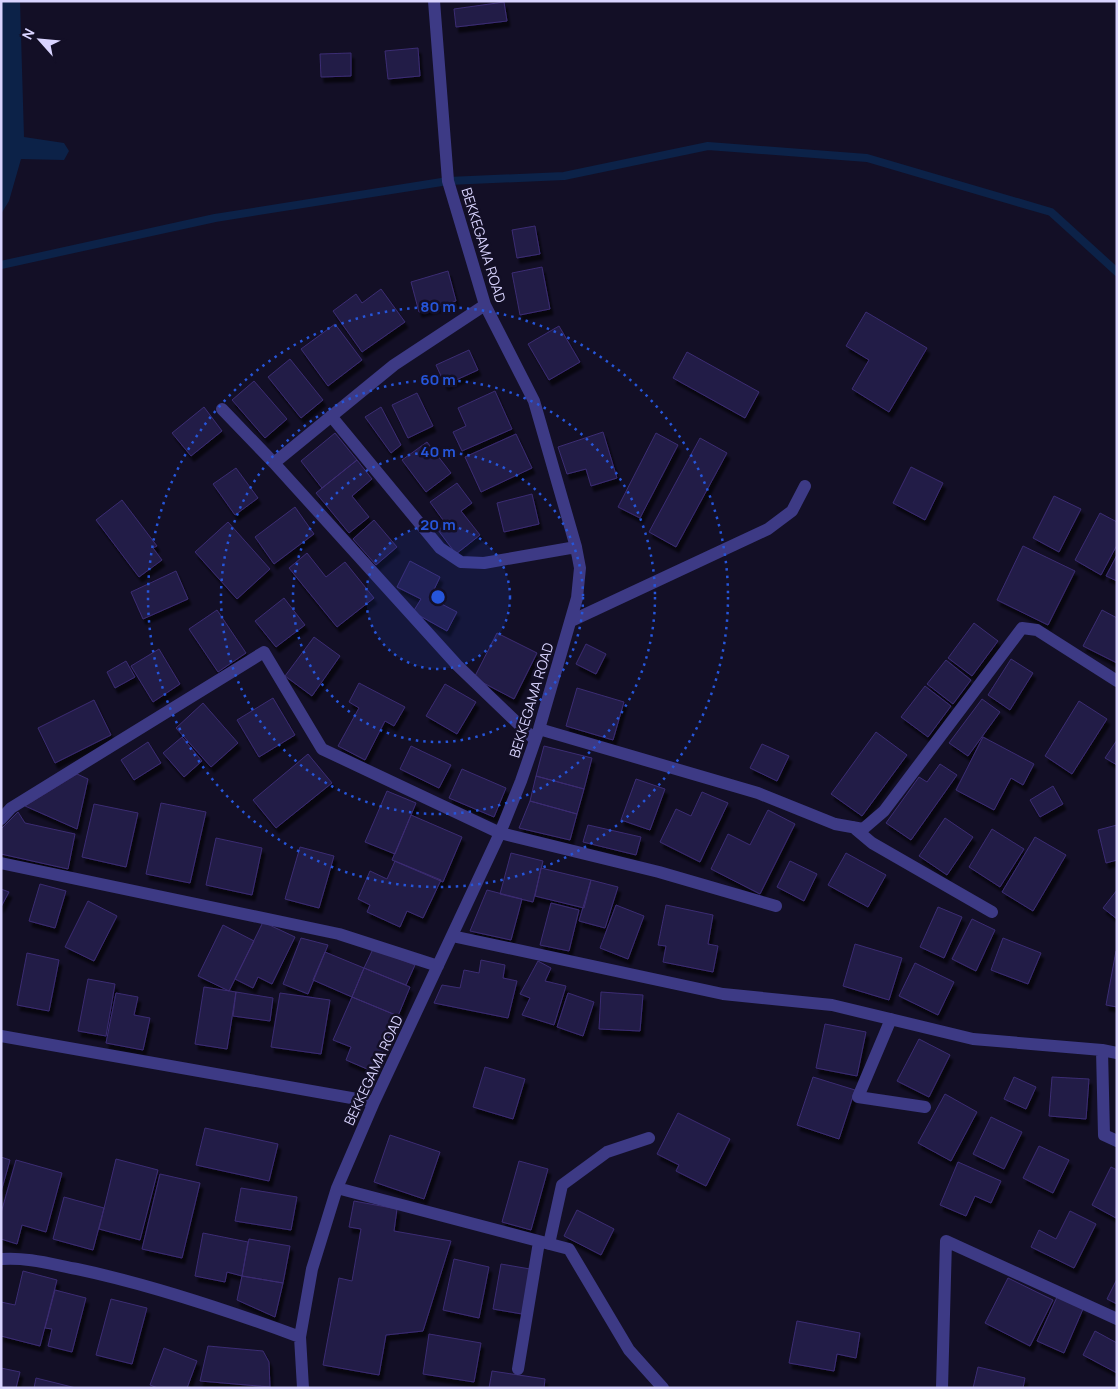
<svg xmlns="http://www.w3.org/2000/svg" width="1118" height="1389" viewBox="0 0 1118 1389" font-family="Manrope,sans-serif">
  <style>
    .water { fill: #0c2248 }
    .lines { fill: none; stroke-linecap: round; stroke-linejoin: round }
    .stream { stroke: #0c2248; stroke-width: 8 }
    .building { fill: #241b47; stroke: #3b2d73; filter: url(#shadow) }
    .street { stroke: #3d3a85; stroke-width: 12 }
    .ring { fill: none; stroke: #2655da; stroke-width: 2.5; stroke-dasharray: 2.5 5 }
    .labels { text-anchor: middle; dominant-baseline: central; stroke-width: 5; stroke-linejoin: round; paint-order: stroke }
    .street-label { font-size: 14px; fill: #d9d4ff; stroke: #130f26 }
    .centre { fill: #2655da; stroke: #130f26; stroke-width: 2.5 }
    .ring-label { font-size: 15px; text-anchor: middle; font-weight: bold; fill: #2655da; stroke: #130f26; stroke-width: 5; stroke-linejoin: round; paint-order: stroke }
  </style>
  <defs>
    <filter id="shadow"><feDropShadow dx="3" dy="5.5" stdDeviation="1" flood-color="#0009"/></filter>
  </defs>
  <rect width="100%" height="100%" fill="#130f26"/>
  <path class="water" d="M 20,1 L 24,137 L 64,143 L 69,151 L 64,160 L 21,159 L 9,201 L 1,214 L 1,1 Z"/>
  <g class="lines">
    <path class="stream" d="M 1,265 L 215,218 L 448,181 L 564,176 L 708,146 L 867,158 L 1051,212 L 1117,272"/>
  </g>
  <path class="building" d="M 504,2 L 507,21 L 456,27 L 454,9 Z
    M 418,48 L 420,76 L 388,79 L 385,51 Z
    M 351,53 L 351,76 L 321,77 L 320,54 Z
    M 535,226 L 540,254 L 517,258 L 512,230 Z
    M 542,267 L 550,309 L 520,315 L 512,273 Z
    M 448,271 L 456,301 L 419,312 L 411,282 Z
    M 381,289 L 405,322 L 362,352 L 333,311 L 356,294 L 362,303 Z
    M 866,312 L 927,348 L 889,412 L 852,389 L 869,360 L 846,346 Z
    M 335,324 L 362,360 L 328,386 L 301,349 Z
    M 559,326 L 580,362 L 549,380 L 528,344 Z
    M 469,350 L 478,370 L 445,385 L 436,365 Z
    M 687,352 L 759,392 L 745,418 L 673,378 Z
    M 290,359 L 323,400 L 301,418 L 268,377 Z
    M 254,381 L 287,419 L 265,438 L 232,400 Z
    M 495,391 L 512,429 L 462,451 L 453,432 L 466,426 L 458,408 Z
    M 417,393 L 433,426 L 408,438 L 392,405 Z
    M 204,407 L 222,431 L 191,456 L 172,433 Z
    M 381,407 L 401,445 L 391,453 L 365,417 Z
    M 603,432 L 617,478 L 591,486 L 586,469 L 567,474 L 558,447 Z
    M 335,433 L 357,460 L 322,488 L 301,461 Z
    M 656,433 L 678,445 L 640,518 L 618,507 Z
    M 516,434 L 532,468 L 481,492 L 465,457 Z
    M 700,438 L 727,453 L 676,547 L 649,532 Z
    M 427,442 L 451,473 L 426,492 L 402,460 Z
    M 357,460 L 372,479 L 352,496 L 369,517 L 349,533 L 316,493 Z
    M 911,467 L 943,483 L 925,520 L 893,503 Z
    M 236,468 L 258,498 L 235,515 L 213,484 Z
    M 457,483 L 472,503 L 461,511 L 480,535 L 456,554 L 438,530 L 446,524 L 430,502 Z
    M 532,494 L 539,524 L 504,532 L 497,503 Z
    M 1054,496 L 1081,509 L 1059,552 L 1033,538 Z
    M 122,500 L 157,546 L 153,548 L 162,560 L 139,577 L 96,520 Z
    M 295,507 L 314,534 L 274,564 L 255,537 Z
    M 1100,513 L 1117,522 L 1117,545 L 1101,575 L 1075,560 Z
    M 374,520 L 397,547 L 376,565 L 353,539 Z
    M 228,522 L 270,569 L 237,599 L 195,552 Z
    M 1023,546 L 1075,571 L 1048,625 L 997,600 Z
    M 307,553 L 326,577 L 345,562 L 374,598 L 337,627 L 289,568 Z
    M 1117,555 L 1117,581 L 1106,576 Z
    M 410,561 L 440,577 L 430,598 L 457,612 L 447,631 L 413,612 L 421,599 L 397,587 Z
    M 176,571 L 188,599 L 143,619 L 131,592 Z
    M 284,598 L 305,625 L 276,647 L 255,621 Z
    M 217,610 L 246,653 L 218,672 L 189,629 Z
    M 1102,610 L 1117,618 L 1117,663 L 1083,646 Z
    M 974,623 L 998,641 L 972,676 L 948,658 Z
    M 497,633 L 537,653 L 514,699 L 474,678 Z
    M 314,637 L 340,656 L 312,696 L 285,676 Z
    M 586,644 L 606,654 L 596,674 L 576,664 Z
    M 159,649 L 180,684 L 153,702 L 131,666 Z
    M 1011,659 L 1033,673 L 1010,710 L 988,695 Z
    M 946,660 L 971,680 L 953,704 L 927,684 Z
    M 126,661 L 135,677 L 115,688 L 107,672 Z
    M 359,683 L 405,707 L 394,726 L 385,721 L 365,760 L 338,746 L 359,708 L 349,702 Z
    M 445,684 L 476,702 L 457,734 L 426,716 Z
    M 925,686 L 951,706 L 928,737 L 901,717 Z
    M 577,688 L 624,702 L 613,740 L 566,726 Z
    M 273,698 L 295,735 L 259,757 L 237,720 Z
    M 982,699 L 1000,712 L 968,756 L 949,743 Z
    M 94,700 L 111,735 L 55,763 L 38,728 Z
    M 1079,701 L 1107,719 L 1072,774 L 1045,756 Z
    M 203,703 L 238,743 L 211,767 L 176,728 Z
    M 876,732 L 907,755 L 862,816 L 831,794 Z
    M 182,737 L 202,761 L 184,777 L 163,753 Z
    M 983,737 L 1034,764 L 1023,785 L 1011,778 L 994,810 L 956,790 Z
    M 1117,740 L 1117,765 L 1105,758 Z
    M 148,742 L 161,763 L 134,780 L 121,760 Z
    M 762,744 L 789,756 L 777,781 L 750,768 Z
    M 411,746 L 451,765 L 439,788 L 400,769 Z
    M 544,746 L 592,758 L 584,789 L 536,776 Z
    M 308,754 L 332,783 L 276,828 L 253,800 Z
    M 940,764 L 957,775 L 911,840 L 886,823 L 919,777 L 927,782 Z
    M 462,769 L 506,788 L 494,817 L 449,798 Z
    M 77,774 L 88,779 L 77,829 L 25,806 Z
    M 536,776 L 584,789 L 577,814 L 530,801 Z
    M 636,779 L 665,789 L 650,830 L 621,820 Z
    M 1053,786 L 1063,804 L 1040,817 L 1030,800 Z
    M 387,791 L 416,803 L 395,854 L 365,842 Z
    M 702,792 L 728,803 L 700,862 L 660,842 L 676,809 L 691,816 Z
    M 530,801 L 577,814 L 570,840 L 519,828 Z
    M 161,803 L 206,812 L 190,883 L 146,874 Z
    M 94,804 L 138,813 L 126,867 L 82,857 Z
    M 768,810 L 795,824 L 760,894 L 711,869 L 728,834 L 750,845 Z
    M 18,812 L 25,823 L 75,834 L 68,869 L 1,854 L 1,829 Z
    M 411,815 L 462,837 L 443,882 L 392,860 Z
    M 945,818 L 973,837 L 947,875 L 919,856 Z
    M 588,825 L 641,837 L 636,855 L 583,842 Z
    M 1117,825 L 1117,860 L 1106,863 L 1098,830 Z
    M 992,829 L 1024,849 L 1000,887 L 969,867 Z
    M 1035,837 L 1066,855 L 1033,911 L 1002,892 Z
    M 216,838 L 262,848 L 252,895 L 206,885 Z
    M 300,847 L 334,856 L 319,908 L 285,899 Z
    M 511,853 L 543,861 L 533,902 L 500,894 Z
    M 846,853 L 886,875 L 868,907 L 828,885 Z
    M 395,861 L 441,880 L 423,918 L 407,911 L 400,927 L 367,912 L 370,905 L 358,899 L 370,871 L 387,879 Z
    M 790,861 L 817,874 L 804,901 L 777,887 Z
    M 541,868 L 591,880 L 584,908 L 535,896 Z
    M 591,880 L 618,887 L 605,928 L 579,921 Z
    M 40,884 L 66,891 L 55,928 L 29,921 Z
    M 1,889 L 9,892 L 1,907 Z
    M 487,890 L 522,899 L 511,940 L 470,931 Z
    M 1117,890 L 1117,919 L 1103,908 Z
    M 88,901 L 117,916 L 94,961 L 65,947 Z
    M 551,903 L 579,910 L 569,951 L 540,945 Z
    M 616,905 L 644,916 L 628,959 L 600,948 Z
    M 666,905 L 713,915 L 708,944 L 718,946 L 713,972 L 663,962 L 666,946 L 658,945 Z
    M 938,907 L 962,917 L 944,958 L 920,947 Z
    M 972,919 L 995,930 L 976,971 L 952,959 Z
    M 263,922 L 295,937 L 272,984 L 258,977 L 253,988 L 235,979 Z
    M 223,925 L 254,941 L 229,991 L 198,976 Z
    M 301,938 L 328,945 L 308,994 L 283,984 Z
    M 1003,938 L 1041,953 L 1028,984 L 991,970 Z
    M 855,944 L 902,958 L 889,1000 L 843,986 Z
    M 373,949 L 415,965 L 406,985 L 364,968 Z
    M 1116,951 L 1117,951 L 1117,1007 L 1106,1005 Z
    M 325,952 L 364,968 L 352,997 L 313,980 Z
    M 27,953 L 59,960 L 49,1011 L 17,1005 Z
    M 481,960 L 505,965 L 503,978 L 517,981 L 508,1018 L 434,1003 L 442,985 L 460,988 L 464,970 L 479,973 Z
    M 538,961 L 551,968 L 545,981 L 566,986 L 554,1025 L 522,1015 L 530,998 L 520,994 Z
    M 915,963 L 954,982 L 938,1015 L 899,996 Z
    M 364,968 L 410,987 L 398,1016 L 352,997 Z
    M 88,979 L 115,984 L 106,1036 L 78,1031 Z
    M 204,987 L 236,992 L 227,1049 L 195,1044 Z
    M 236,992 L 273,998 L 270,1021 L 233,1016 Z
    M 601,992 L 643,995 L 640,1031 L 599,1029 Z
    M 116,993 L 138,997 L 134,1015 L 150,1018 L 143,1050 L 106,1043 Z
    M 280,993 L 330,1000 L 321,1054 L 271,1047 Z
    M 568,993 L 594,1002 L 583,1036 L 557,1027 Z
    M 352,997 L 398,1016 L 374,1072 L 346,1060 L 351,1047 L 333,1040 Z
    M 825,1024 L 866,1032 L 857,1076 L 816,1068 Z
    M 919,1039 L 950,1055 L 929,1097 L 897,1081 Z
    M 485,1067 L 525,1079 L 513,1119 L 473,1107 Z
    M 813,1077 L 855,1090 L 839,1139 L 797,1125 Z
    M 1014,1077 L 1036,1087 L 1026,1109 L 1004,1099 Z
    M 1052,1077 L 1089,1079 L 1086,1119 L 1049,1116 Z
    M 945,1094 L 977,1112 L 951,1161 L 918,1143 Z
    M 678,1113 L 730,1139 L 706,1186 L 676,1171 L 679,1165 L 657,1154 Z
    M 991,1117 L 1022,1132 L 1004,1169 L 973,1154 Z
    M 205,1128 L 278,1144 L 269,1181 L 196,1165 Z
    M 390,1135 L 440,1152 L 424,1199 L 374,1182 Z
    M 1039,1146 L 1069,1160 L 1053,1193 L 1023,1178 Z
    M 1,1157 L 10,1160 L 1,1192 Z
    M 116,1159 L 158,1170 L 140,1240 L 99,1229 Z
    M 16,1160 L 62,1173 L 46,1232 L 22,1225 L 17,1244 L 1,1239 L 1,1213 Z
    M 519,1161 L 548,1169 L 531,1230 L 502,1222 Z
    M 958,1162 L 1001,1181 L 991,1203 L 975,1196 L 966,1216 L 940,1205 Z
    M 1111,1167 L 1117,1170 L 1116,1218 L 1092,1205 Z
    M 160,1174 L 200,1183 L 182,1258 L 142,1249 Z
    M 241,1188 L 297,1197 L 291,1230 L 235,1221 Z
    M 64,1197 L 104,1208 L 93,1250 L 53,1239 Z
    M 354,1201 L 397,1209 L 394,1231 L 451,1241 L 423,1331 L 386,1335 L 379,1375 L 323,1365 L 339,1278 L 352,1281 L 361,1229 L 349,1227 Z
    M 577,1210 L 614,1229 L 601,1255 L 564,1236 Z
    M 1070,1211 L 1096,1224 L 1074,1268 L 1031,1247 L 1039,1230 L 1056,1239 Z
    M 203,1233 L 248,1242 L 242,1276 L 227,1272 L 225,1282 L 195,1276 Z
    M 249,1239 L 290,1246 L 283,1283 L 242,1276 Z
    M 454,1259 L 489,1267 L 479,1318 L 443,1310 Z
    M 501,1264 L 530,1269 L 522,1314 L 493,1309 Z
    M 23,1271 L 57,1280 L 40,1346 L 1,1336 L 1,1302 L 15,1305 Z
    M 242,1276 L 283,1283 L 275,1317 L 237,1300 Z
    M 1008,1278 L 1053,1300 L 1030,1346 L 985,1323 Z
    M 1117,1279 L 1117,1304 L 1107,1299 Z
    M 55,1290 L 86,1298 L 72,1352 L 48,1346 L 52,1329 L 45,1328 Z
    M 1057,1297 L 1083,1309 L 1064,1353 L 1037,1341 Z
    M 111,1299 L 147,1308 L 132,1364 L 96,1355 Z
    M 797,1321 L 860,1333 L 856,1358 L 837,1354 L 834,1371 L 789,1363 Z
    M 1095,1331 L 1117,1343 L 1117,1373 L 1083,1355 Z
    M 429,1334 L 481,1343 L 474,1382 L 423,1374 Z
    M 208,1346 L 263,1351 L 269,1362 L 270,1387 L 200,1381 Z
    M 164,1348 L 197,1361 L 187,1388 L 158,1388 L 150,1385 Z
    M 978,1367 L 1025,1378 L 1023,1388 L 973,1388 Z
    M 1,1368 L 20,1372 L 16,1388 L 1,1388 Z
    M 492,1371 L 545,1379 L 544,1388 L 489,1388 Z
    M 36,1378 L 76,1388 L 34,1388 Z"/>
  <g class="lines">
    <path class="street" d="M 222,409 L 274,463 L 457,665 L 535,740
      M 331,416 L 440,548 L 461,562 L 484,563 L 576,547
      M 274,463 L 394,365 L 485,305
      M 571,621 L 768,529 L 792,511 L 805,486
      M 539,729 L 758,793 L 835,824 L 863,829 L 884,811 L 1022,628 L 1037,630 L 1117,681
      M 1,819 L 11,808 L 264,652 L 322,749 L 500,833 L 659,872 L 776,906
      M 853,827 L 872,843 L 992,912
      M 1,863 L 339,934 L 438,966
      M 452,936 L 723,994 L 832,1005 L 973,1039 L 1102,1050 L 1104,1135 L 1117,1141
      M 891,1019 L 858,1097 L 925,1107
      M 1,1036 L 374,1102
      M 1102,1050 L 1117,1053
      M 337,1188 L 569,1249 L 629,1350 L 663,1388
      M 549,1244 L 562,1185 L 607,1152 L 649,1138
      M 1,1259 C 27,1257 51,1264 77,1269 C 153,1285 227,1310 300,1337
      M 518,1369 L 539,1242
      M 303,1388 L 300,1337 L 312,1269 L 337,1188 L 374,1102 L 500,833 L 521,781 L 539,729 L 577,598 L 580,568 L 576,547 L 534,401 L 485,305 L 448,181 L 434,1
      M 942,1388 L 946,1241 L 1117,1319"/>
  </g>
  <circle cx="438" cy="597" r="72" fill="#2655da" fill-opacity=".12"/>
  <g class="ring">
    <circle cx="438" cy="597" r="72"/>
    <circle cx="438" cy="597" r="145"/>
    <circle cx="438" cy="597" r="217"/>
    <circle cx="438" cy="597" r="290"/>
  </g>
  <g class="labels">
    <g class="street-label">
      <text transform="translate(484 245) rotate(73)">BEKKEGAMA ROAD</text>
      <text transform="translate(531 700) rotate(-73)">BEKKEGAMA ROAD</text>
      <text transform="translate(373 1070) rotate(-65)">BEKKEGAMA ROAD</text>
    </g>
  </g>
  <circle cx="438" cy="597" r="8" class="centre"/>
  <g class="ring-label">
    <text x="438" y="312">80 m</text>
    <text x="438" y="385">60 m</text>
    <text x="438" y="457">40 m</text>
    <text x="438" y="530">20 m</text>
  </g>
  <rect width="1118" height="1389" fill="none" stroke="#d9d4ff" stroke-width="5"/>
  <g transform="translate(40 40) rotate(297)" stroke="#130f26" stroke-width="4" paint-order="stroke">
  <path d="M0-4L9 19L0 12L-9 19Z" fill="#d9d4ff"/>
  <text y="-8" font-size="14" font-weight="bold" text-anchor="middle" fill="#d9d4ff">N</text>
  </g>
</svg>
